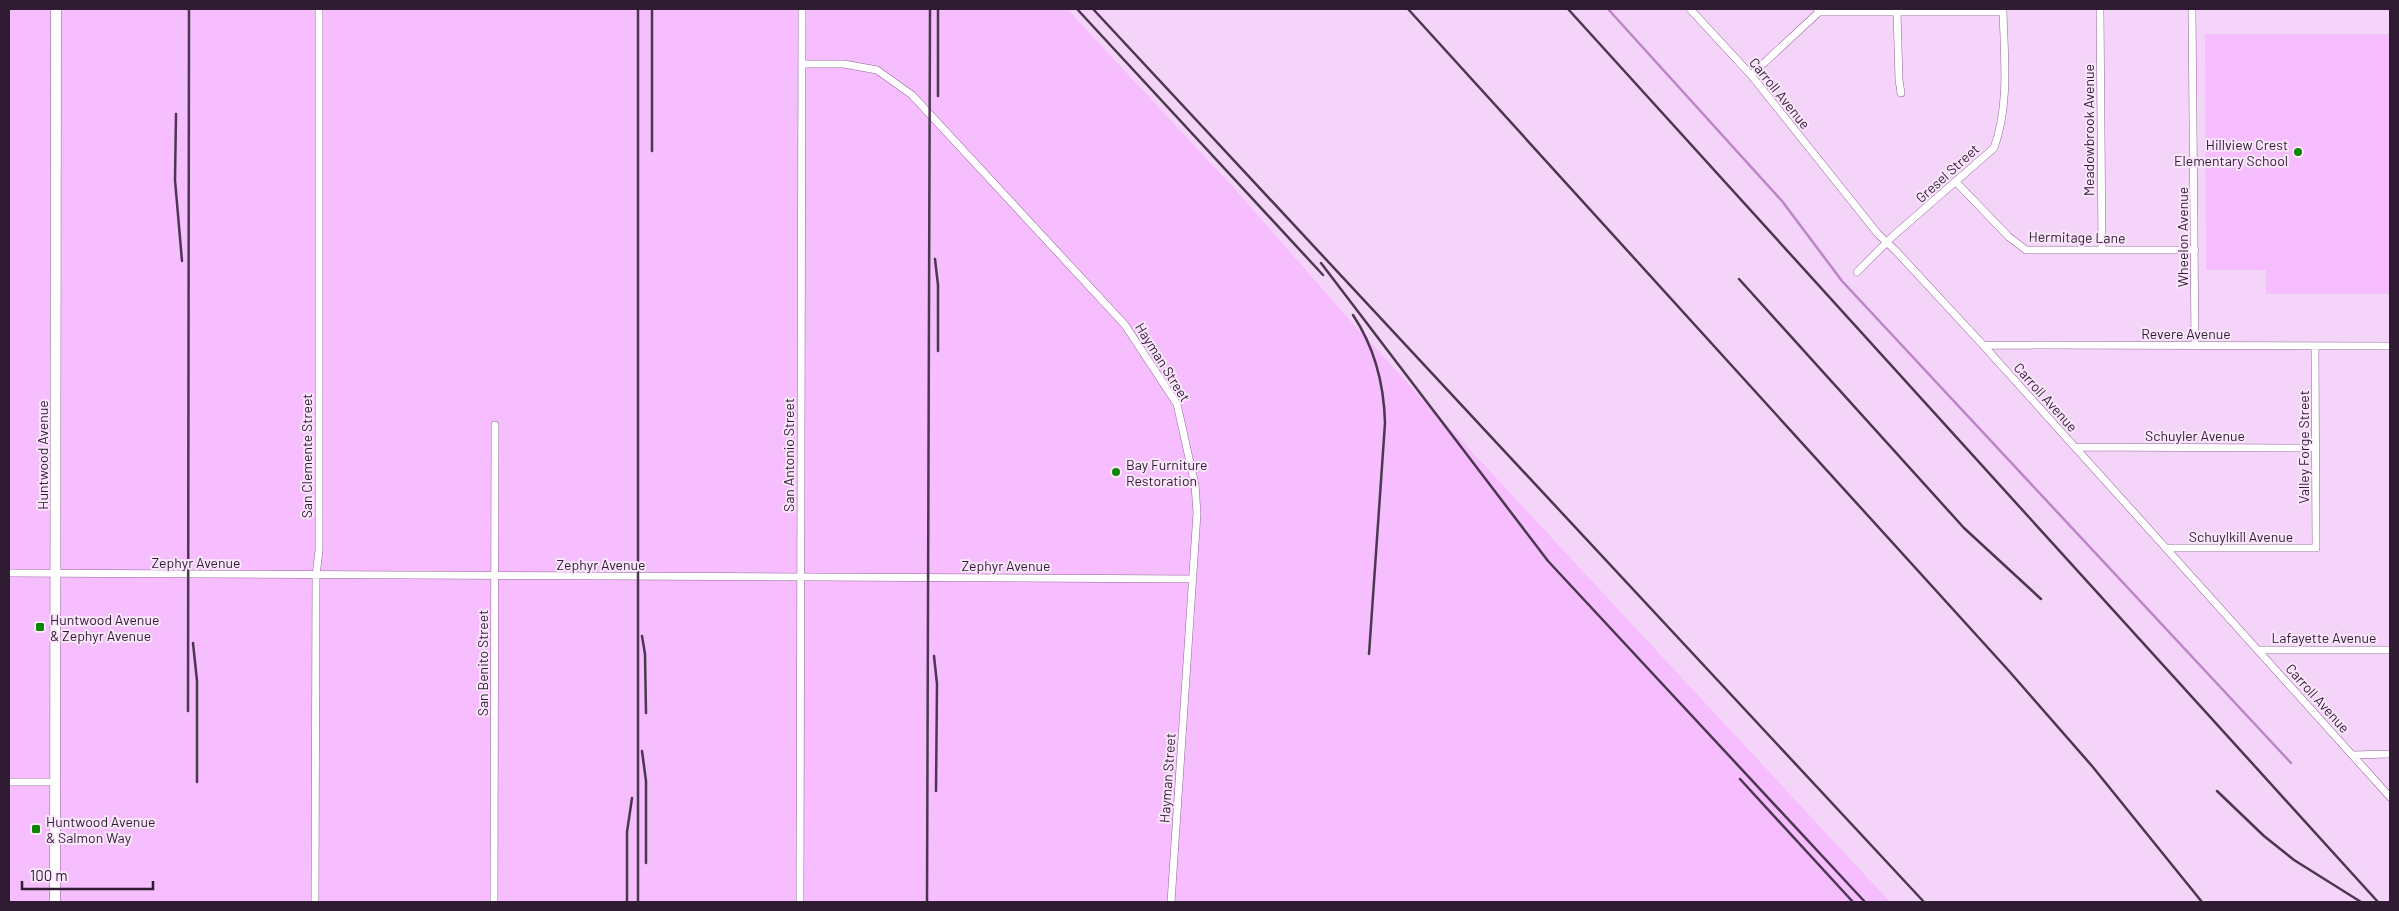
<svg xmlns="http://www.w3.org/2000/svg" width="2399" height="911" viewBox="0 0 2399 911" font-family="Barlow,sans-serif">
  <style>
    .built { fill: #f6bdff }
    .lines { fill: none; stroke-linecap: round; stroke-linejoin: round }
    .stream { stroke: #bd85c6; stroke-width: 2.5 }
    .street-casing { stroke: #94649b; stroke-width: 8 }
    .secondary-casing { stroke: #94649b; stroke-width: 11 }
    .street { stroke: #fff; stroke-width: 7 }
    .secondary { stroke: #fff; stroke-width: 10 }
    .rail { stroke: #4b374f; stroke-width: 2.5 }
    .poi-dot { fill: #098501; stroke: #fbe6fe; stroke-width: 2 }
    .labels { text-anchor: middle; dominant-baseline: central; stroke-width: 4; stroke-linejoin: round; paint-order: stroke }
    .street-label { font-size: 14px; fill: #2f1c32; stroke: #fbe6fe }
    .poi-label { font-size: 14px; fill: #2f1c32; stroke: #fbe6fe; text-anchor: start }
  </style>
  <rect width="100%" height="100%" fill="#f4d5f9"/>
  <path class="built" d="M 9,9 L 1067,9 L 1233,187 L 1355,326 L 1890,902 L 9,902 Z
    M 2205,34 L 2390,34 L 2390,294 L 2266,294 L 2266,270 L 2206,270 Z"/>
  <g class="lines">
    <path class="stream" d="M 1608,9 L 1782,201 L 1842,281 L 2291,763"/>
    <defs>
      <path id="street" d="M 1690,9 L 1751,75 L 1878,234 L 1896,251 L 1983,345 L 2390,797
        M 1817,9 L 1819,12 L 2003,12
        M 2100,9 L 2102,250
        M 2192,9 L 2195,346
        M 1897,12 L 1899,80 L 1901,93
        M 802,64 L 844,64 L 877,70 L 912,95 L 1125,325 L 1177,404 L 1195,485 L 1197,513 L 1171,902
        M 1751,75 L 1819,12
        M 1956,182 L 2009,237 L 2026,250 L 2195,250
        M 1857,272 L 1893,236 L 1994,148 C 2010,104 2004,55 2003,9
        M 1983,345 L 2390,346
        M 2075,447 L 2315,448
        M 2166,548 L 2316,548 L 2315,346
        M 9,573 L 1193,579
        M 2258,650 L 2390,650
        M 2353,755 L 2390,754
        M 9,782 L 55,782
        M 315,902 L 316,576 L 319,550 L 319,9
        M 494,902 L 495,425
        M 800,902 L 802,9"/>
      <path id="secondary" d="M 55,902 L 56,9"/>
    </defs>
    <use href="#street" class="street-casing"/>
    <use href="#secondary" class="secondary-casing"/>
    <use href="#street" class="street"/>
    <use href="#secondary" class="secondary"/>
    <path class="rail" d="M 652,9 L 652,151
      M 1077,9 L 1323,275
      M 1093,9 L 1924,902
      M 1408,9 L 2009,671 L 2092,766 L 2202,902
      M 1568,9 L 2378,902
      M 938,96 L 938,9
      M 176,114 L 175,180 L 182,261
      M 935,259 L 938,285 L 938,351
      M 1321,263 L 1548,561 L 1865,902
      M 1739,279 L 1964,528 L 2041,599
      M 1353,315 C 1375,348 1384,383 1385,423 L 1369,654
      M 642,636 L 645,654 L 646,713
      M 193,643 L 197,681 L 197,782
      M 934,656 L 937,684 L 936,791
      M 188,711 L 189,9
      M 642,751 L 646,781 L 646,863
      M 1740,779 L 1853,902
      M 2217,791 L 2264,836 L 2294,860 L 2361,902
      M 627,902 L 627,832 L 632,798
      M 638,902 L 638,9
      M 927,902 L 930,9"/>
  </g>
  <g class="poi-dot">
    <circle cx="2298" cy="152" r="5"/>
    <circle cx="1116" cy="472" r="5"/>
    <rect x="35" y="622" width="10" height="10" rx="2.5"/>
    <rect x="31" y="824" width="10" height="10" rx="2.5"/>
  </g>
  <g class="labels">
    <g class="street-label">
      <text transform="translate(1780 93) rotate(51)">Carroll Avenue</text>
      <text transform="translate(2088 130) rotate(-90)">Meadowbrook Avenue</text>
      <text transform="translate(1947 173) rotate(-42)">Gresel Street</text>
      <text transform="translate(2077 237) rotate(1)">Hermitage Lane</text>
      <text transform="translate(2182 237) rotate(-90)">Wheelon Avenue</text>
      <text x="2186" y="333">Revere Avenue</text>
      <text transform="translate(1163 362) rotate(58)">Hayman Street</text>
      <text transform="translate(2046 397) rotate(48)">Carroll Avenue</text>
      <text x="2195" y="435">Schuyler Avenue</text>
      <text transform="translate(2303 447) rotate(-90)">Valley Forge Street</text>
      <text transform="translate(42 455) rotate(-90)">Huntwood Avenue</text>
      <text transform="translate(788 455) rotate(-90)">San Antonio Street</text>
      <text transform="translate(306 456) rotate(-90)">San Clemente Street</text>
      <text x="2241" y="536">Schuylkill Avenue</text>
      <text x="196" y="562">Zephyr Avenue</text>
      <text x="601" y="564">Zephyr Avenue</text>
      <text x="1006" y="565">Zephyr Avenue</text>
      <text x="2324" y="637">Lafayette Avenue</text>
      <text transform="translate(482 663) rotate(-90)">San Benito Street</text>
      <text transform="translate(2318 698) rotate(48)">Carroll Avenue</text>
      <text transform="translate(1167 778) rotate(-86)">Hayman Street</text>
    </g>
    <g class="poi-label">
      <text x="2288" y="144" text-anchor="end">Hillview Crest<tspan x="2288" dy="16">Elementary School</tspan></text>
      <text x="1126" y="464">Bay Furniture<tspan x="1126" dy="16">Restoration</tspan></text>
      <text x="50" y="619">Huntwood Avenue<tspan x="50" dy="16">&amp; Zephyr Avenue</tspan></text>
      <text x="46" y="821">Huntwood Avenue<tspan x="46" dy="16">&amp; Salmon Way</tspan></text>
    </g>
  </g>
  <rect width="2399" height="911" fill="none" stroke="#2f1c32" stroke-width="20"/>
  <path d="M22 881v8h131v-8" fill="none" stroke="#2f1c32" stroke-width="2.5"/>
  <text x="30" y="881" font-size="15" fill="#2f1c32" stroke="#fbe6fe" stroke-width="4" paint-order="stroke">100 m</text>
</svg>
